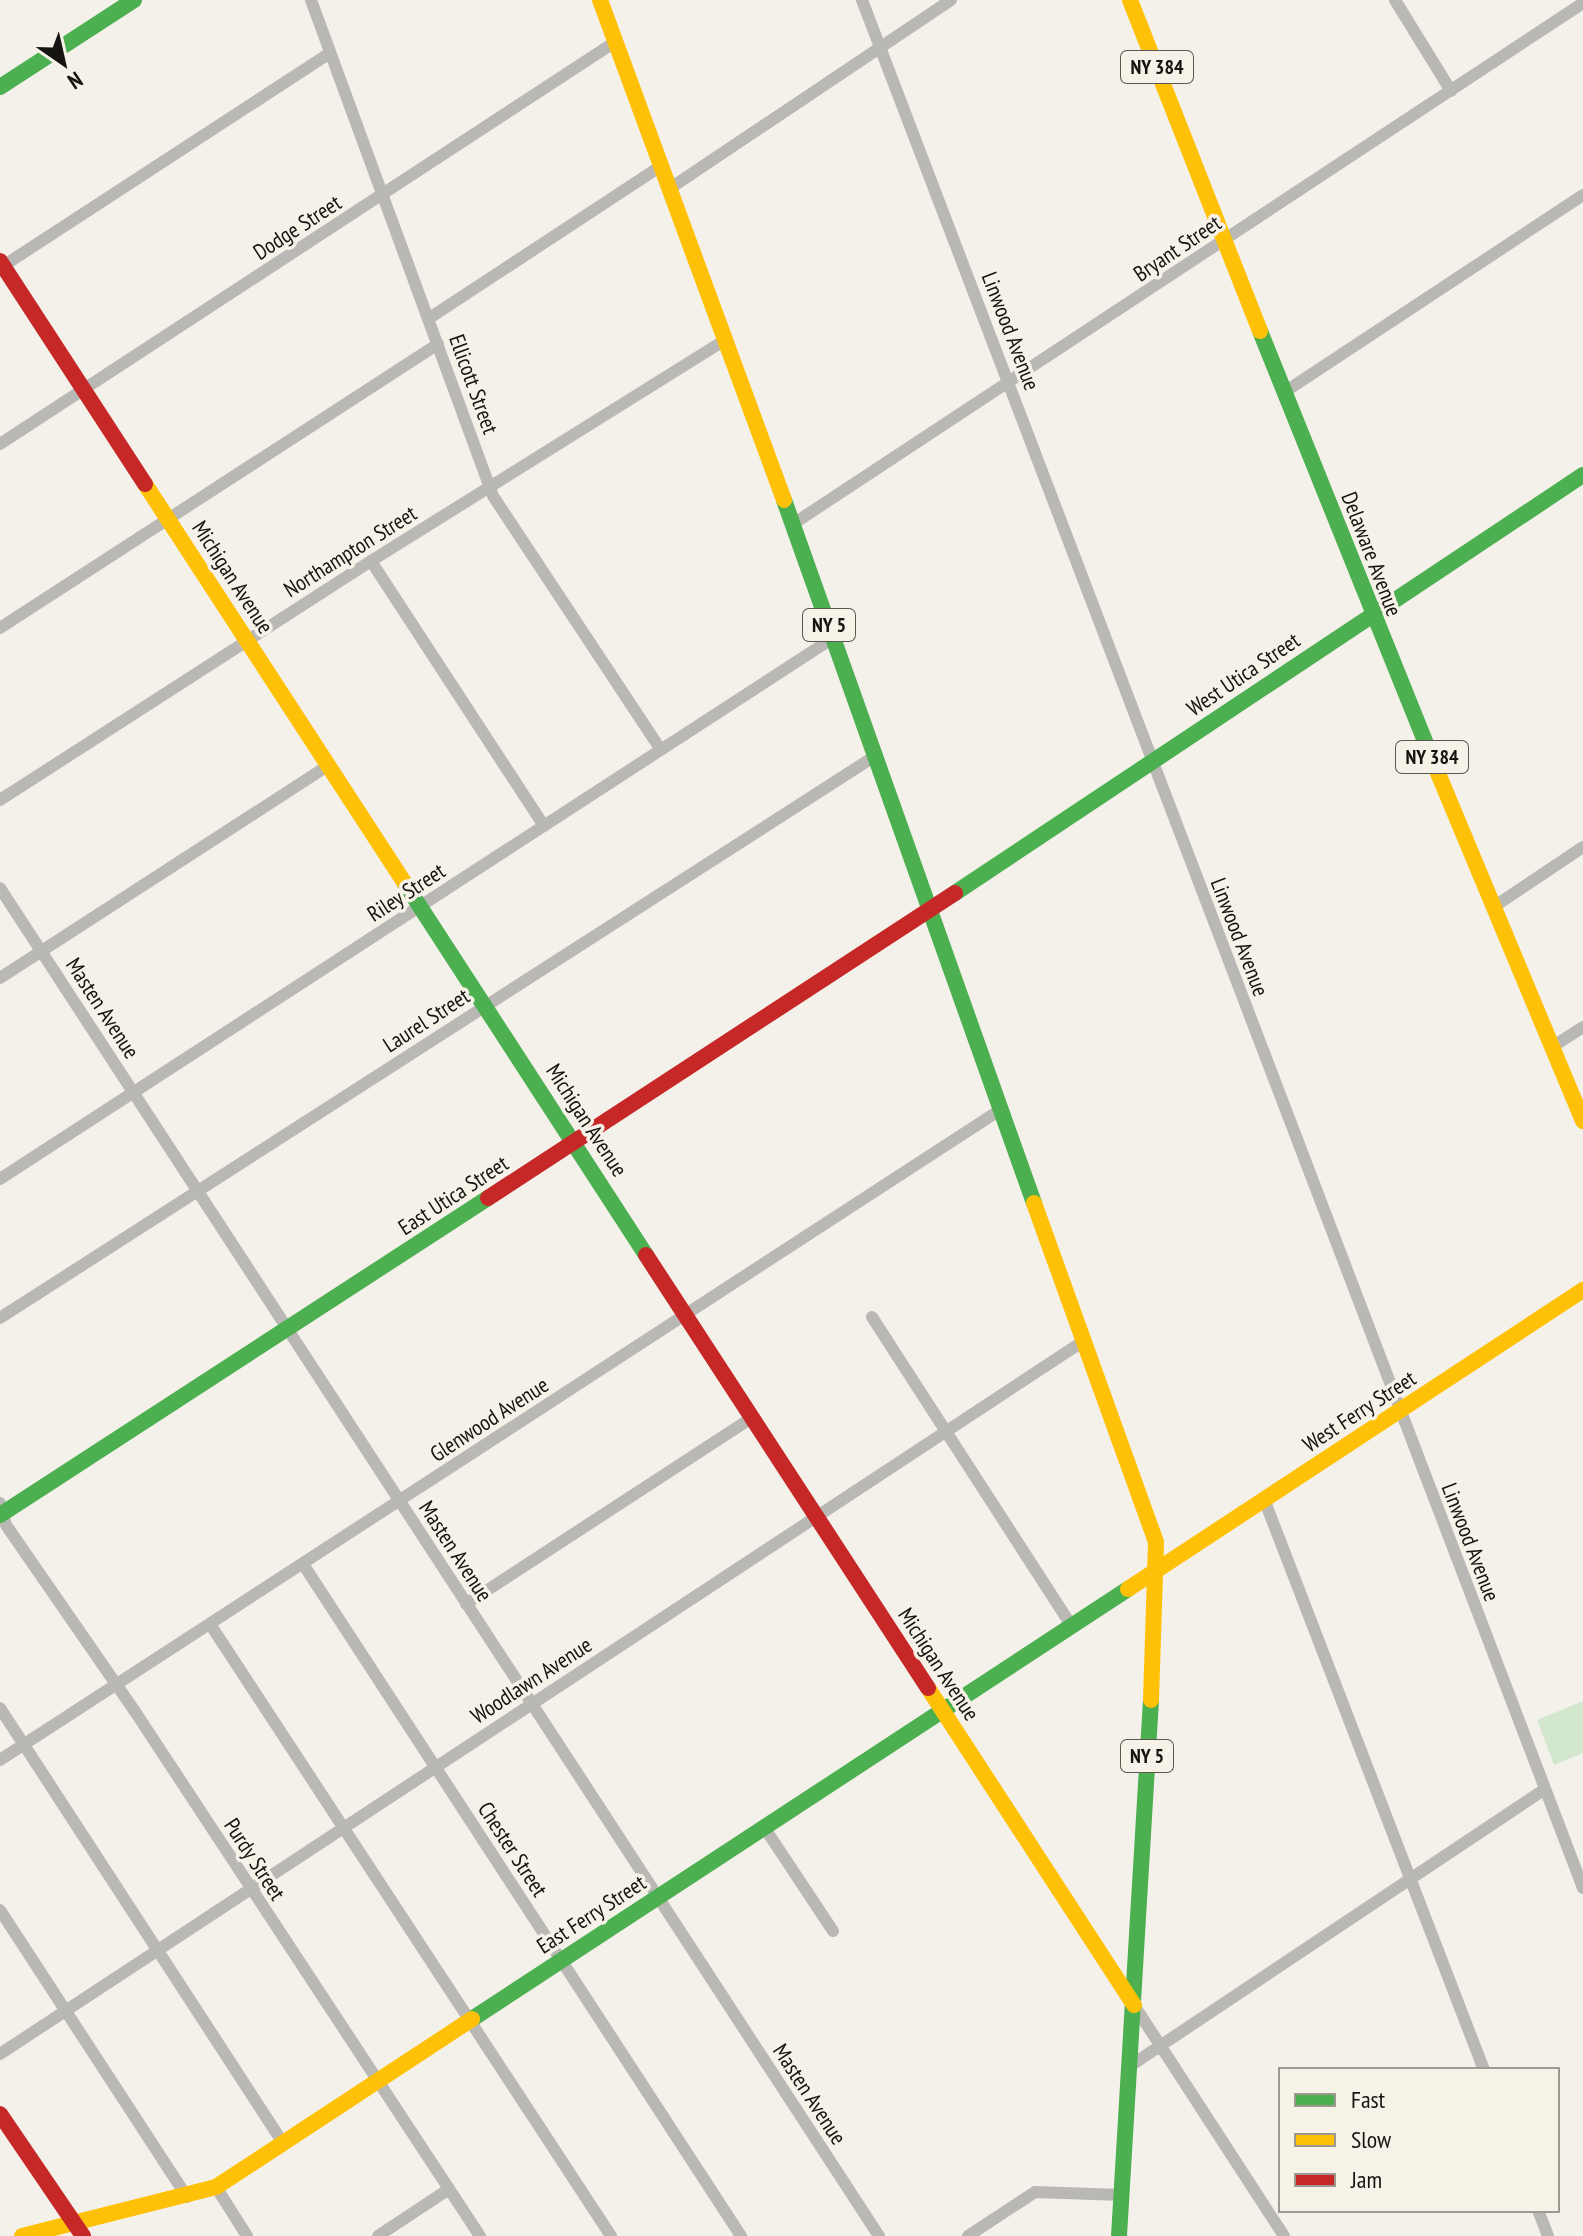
<svg xmlns="http://www.w3.org/2000/svg" width="1583" height="2236" viewBox="0 0 1583 2236" font-family="'PT Sans Narrow',sans-serif">
  <style>
    .green { fill: #d3e7ce }
    .lines { fill: none; stroke-linecap: round; stroke-linejoin: round }
    .street { stroke: #b9b8b5; stroke-width: 12 }
    .fast { stroke: #4caf50; stroke-width: 16 }
    .slow { stroke: #ffc107; stroke-width: 16 }
    .jam { stroke: #c62828; stroke-width: 16 }
    .labels { text-anchor: middle; dominant-baseline: central; stroke-width: 7; stroke-linejoin: round; paint-order: stroke }
    .shield { fill: #f7f2e7; stroke: #595750; stroke-width: 2 }
    .shield-label { font-size: 20px; font-weight: bold; fill: #151410 }
    .street-label { font-size: 22px; fill: #151410; stroke: #f7f2e7 }
  </style>
  <rect width="100%" height="100%" fill="#f4f1ea"/>
  <path class="green" d="M 1583,1701 L 1583,1753 L 1554,1765 L 1537,1720 Z"/>
  <g class="lines">
    <path class="street" d="M 311,0 L 493,496 L 661,750
      M 862,0 L 1583,1888
      M 1395,0 L 1451,91
      M 669,189 L 951,0
      M 0,268 L 330,53
      M 428,319 L 661,166
      M 1286,391 L 1583,195
      M 0,444 L 615,42
      M 793,524 L 1583,3
      M 371,561 L 544,826
      M 0,628 L 438,344
      M 0,800 L 371,561 L 725,340
      M 0,888 L 879,2236
      M 1495,906 L 1583,847
      M 0,978 L 329,765
      M 1552,1047 L 1583,1027
      M 0,1179 L 833,638
      M 872,1317 L 1071,1625
      M 0,1318 L 875,756
      M 1264,1499 L 1484,2070
      M 0,1503 L 6,1525 L 136,1713 L 480,2236
      M 303,1564 L 741,2236
      M 466,1604 L 753,1417
      M 210,1624 L 611,2236
      M 0,1708 L 283,2143
      M 0,1760 L 1000,1110
      M 764,1827 L 833,1931
      M 0,1910 L 187,2197
      M 1134,2005 L 1284,2236
      M 0,2054 L 1085,1340
      M 1130,2066 L 1545,1789
      M 216,2187 L 247,2236
      M 1538,2210 L 1548,2236
      M 378,2236 L 449,2189
      M 968,2236 L 1035,2192 L 1122,2195"/>
    <path class="fast" d="M 0,87 L 134,0
      M 1260,331 L 1435,766
      M 784,500 L 1034,1203
      M 404,882 L 646,1255
      M 955,893 L 1583,475
      M 0,1515 L 488,1198
      M 472,2019 L 1128,1589
      M 1119,2236 L 1151,1700"/>
    <path class="slow" d="M 600,0 L 784,500
      M 1130,0 L 1260,331
      M 145,484 L 404,882
      M 1435,766 L 1583,1121
      M 1034,1203 L 1156,1542 L 1151,1700
      M 1128,1589 L 1583,1290
      M 928,1688 L 1134,2005
      M 22,2236 L 216,2187 L 472,2019"/>
    <path class="jam" d="M 0,261 L 145,484
      M 488,1198 L 955,893
      M 646,1255 L 928,1688
      M 0,2114 L 83,2236"/>
  </g>
  <g class="labels">
    <g class="shield">
      <rect x="1121" y="51" width="72" height="32" rx="6"/>
      <rect x="803" y="609" width="52" height="32" rx="6"/>
      <rect x="1396" y="741" width="72" height="32" rx="6"/>
      <rect x="1121" y="1740" width="52" height="32" rx="6"/>
    </g>
    <g class="shield-label">
      <text x="1157" y="67">NY 384</text>
      <text x="829" y="625">NY 5</text>
      <text x="1432" y="757">NY 384</text>
      <text x="1147" y="1756">NY 5</text>
    </g>
    <g class="street-label">
      <text transform="translate(297 227) rotate(-33)">Dodge Street</text>
      <text transform="translate(1177 248) rotate(-34)">Bryant Street</text>
      <text transform="translate(1011 331) rotate(69)">Linwood Avenue</text>
      <text transform="translate(474 384) rotate(70)">Ellicott Street</text>
      <text transform="translate(350 551) rotate(-32)">Northampton Street</text>
      <text transform="translate(1372 554) rotate(69)">Delaware Avenue</text>
      <text transform="translate(233 577) rotate(57)">Michigan Avenue</text>
      <text transform="translate(1243 674) rotate(-34)">West Utica Street</text>
      <text transform="translate(406 892) rotate(-33)">Riley Street</text>
      <text transform="translate(1240 937) rotate(69)">Linwood Avenue</text>
      <text transform="translate(103 1008) rotate(57)">Masten Avenue</text>
      <text transform="translate(426 1020) rotate(-33)">Laurel Street</text>
      <text transform="translate(587 1120) rotate(57)">Michigan Avenue</text>
      <text transform="translate(453 1195) rotate(-33)">East Utica Street</text>
      <text transform="translate(1359 1411) rotate(-33)">West Ferry Street</text>
      <text transform="translate(489 1419) rotate(-33)">Glenwood Avenue</text>
      <text transform="translate(1471 1542) rotate(69)">Linwood Avenue</text>
      <text transform="translate(456 1551) rotate(57)">Masten Avenue</text>
      <text transform="translate(939 1664) rotate(57)">Michigan Avenue</text>
      <text transform="translate(531 1680) rotate(-33)">Woodlawn Avenue</text>
      <text transform="translate(513 1849) rotate(57)">Chester Street</text>
      <text transform="translate(255 1859) rotate(57)">Purdy Street</text>
      <text transform="translate(591 1914) rotate(-33)">East Ferry Street</text>
      <text transform="translate(810 2094) rotate(57)">Masten Avenue</text>
    </g>
  </g>
  <rect x="1279" y="2068" width="280" height="144" fill="#f7f2e7" stroke="#9d9991" stroke-width="2"/>
  <rect x="1295" y="2094" width="40" height="12" fill="#4caf50" stroke="#9d9991" stroke-width="2"/>
  <text x="1351" y="2108" font-size="24" fill="#151410">Fast</text>
  <rect x="1295" y="2134" width="40" height="12" fill="#ffc107" stroke="#9d9991" stroke-width="2"/>
  <text x="1351" y="2148" font-size="24" fill="#151410">Slow</text>
  <rect x="1295" y="2174" width="40" height="12" fill="#c62828" stroke="#9d9991" stroke-width="2"/>
  <text x="1351" y="2188" font-size="24" fill="#151410">Jam</text>
  <g transform="translate(64 64) rotate(146)" stroke="#f7f2e7" stroke-width="6" paint-order="stroke">
  <path d="M0-6L14 30L0 20L-14 30Z" fill="#151410"/>
  <text y="-12" font-size="22" font-weight="bold" text-anchor="middle" fill="#151410">N</text>
  </g>
</svg>
